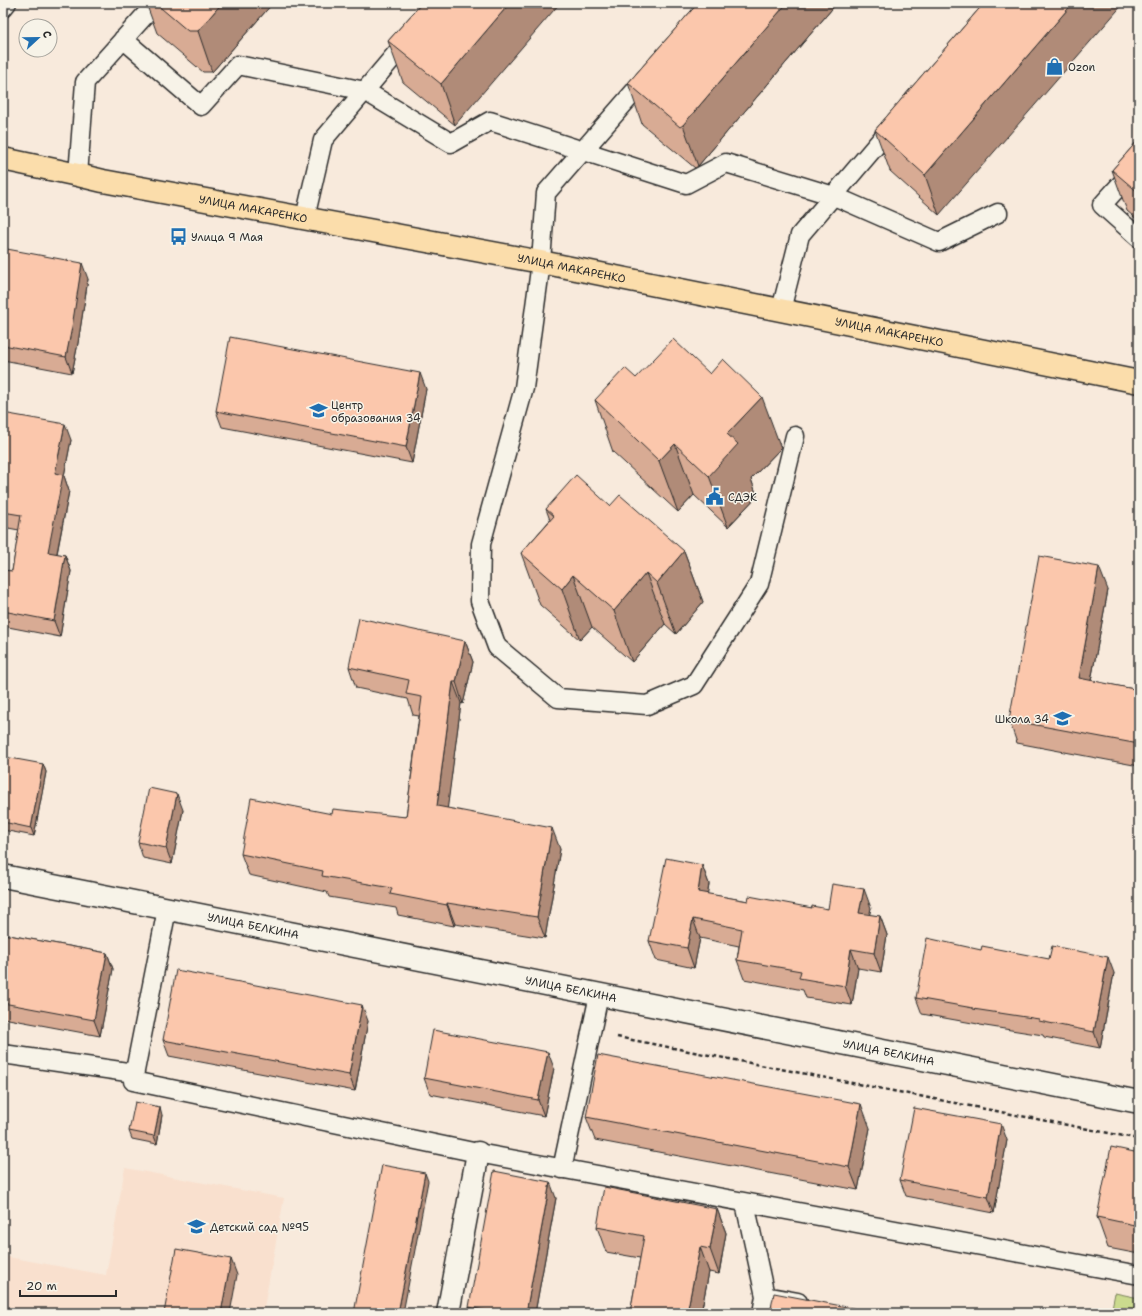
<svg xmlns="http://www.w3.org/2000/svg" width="1142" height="1316" viewBox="0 0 1142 1316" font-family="'Shantell Sans',sans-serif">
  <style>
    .built { fill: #f9e0ce }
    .green { fill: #cbda8e; stroke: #7b825c }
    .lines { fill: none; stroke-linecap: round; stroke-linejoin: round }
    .lane-casing { stroke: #2b2b2b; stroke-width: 21 }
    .street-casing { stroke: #2b2b2b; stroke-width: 25 }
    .primary-casing { stroke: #2b2b2b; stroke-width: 25 }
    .path { stroke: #2b2b2b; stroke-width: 2.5; stroke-dasharray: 4 3; stroke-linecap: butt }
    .lane { stroke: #f7f3e8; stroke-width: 18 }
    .street { stroke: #f7f3e8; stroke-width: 22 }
    .primary { stroke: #fbddab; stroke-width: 22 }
    .wall { fill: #d8ab94; stroke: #2b2b2b }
    .shaded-wall { fill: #b08b78; stroke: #2b2b2b }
    .building { fill: #fbc7ac; stroke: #2b2b2b }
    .labels { text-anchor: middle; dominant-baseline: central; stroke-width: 3; stroke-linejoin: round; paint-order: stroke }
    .poi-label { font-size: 11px; fill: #2b2b2b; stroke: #f7f3e8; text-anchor: start }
    .street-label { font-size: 11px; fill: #2b2b2b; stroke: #f7f3e8 }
  </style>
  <rect width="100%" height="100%" fill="#f8eadc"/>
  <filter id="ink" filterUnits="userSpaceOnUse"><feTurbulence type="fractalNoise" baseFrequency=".025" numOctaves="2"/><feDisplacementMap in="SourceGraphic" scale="8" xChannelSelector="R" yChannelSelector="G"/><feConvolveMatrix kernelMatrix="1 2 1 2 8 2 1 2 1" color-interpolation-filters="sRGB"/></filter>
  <g filter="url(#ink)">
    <path class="built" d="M 125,1168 L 284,1198 L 263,1313 L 3,1313 L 3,1256 L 106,1275 Z"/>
    <path class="green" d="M 1115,1293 L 1139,1298 L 1139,1313 L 1111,1313 Z"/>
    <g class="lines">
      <defs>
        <path id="lane" d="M 3,8 L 7,3
          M 123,39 L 201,106 L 238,65 L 365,91 L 451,143 L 490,121 L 686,184 L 726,163 L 834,196 L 939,242 L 998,213
          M 647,77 L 546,193 L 541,262 L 524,388 L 481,544 L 480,601 L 497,647 L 558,698 L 647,705 L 694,685 L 759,584 L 795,436
          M 1139,164 L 1102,205 L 1139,238
          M 78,175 L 85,82 L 156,3
          M 305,218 L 323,140 L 439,3
          M 781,310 L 800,235 L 896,122
          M 167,909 L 133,1081 L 478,1153 L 1139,1275
          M 3,1054 L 134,1073
          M 562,1169 L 599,995
          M 745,1203 L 765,1296
          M 762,1313 L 765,1296 L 798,1302"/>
        <g id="street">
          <path id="s1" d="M 3,876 L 1139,1102"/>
          <path d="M 448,1313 L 478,1153"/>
        </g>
        <g id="primary">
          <path id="s2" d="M 3,159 L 78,175 L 103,181 L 541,262 L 1139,382"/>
        </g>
      </defs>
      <use href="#lane" class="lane-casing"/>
      <use href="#street" class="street-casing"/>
      <use href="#primary" class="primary-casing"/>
      <path class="path" d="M 617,1037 L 1139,1139"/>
      <use href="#lane" class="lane"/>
      <use href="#street" class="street"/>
      <use href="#primary" class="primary"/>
    </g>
    <path class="wall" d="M 146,3 L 273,3 L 212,72 L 203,72 L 157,33 Z
      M 422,3 L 455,125 L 403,82 L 388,41 Z
      M 698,3 L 837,3 L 698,166 L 695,168 L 642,124 L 628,83 Z
      M 984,3 L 939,215 L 890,171 L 875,130 Z
      M 1139,139 L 1139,221 L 1127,211 L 1112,170 Z
      M 3,274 L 88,279 L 78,343 L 72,373 L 3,360 Z
      M 636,378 L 781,448 L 751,479 L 757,496 L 728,527 L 694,495 L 678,512 L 613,452 L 595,400 Z
      M 426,389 L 412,463 L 222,427 L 216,411 Z
      M 3,413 L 71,440 L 64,476 L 69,491 L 57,554 L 65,555 L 71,571 L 60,637 L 3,626 L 3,570 L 12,571 L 19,530 L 3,527 Z
      M 610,506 L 684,551 L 703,602 L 676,634 L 665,624 L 632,662 L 592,627 L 580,640 L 540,605 L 521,553 L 550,520 L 546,509 Z
      M 1108,590 L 1091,681 L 1139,690 L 1139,766 L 1017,743 L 1009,720 Z
      M 465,641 L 473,662 L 463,704 L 461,703 L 447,808 L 560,849 L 545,938 L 455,924 L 454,926 L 398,915 L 396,908 L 329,897 L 327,892 L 249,875 L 241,854 L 332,814 L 406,817 L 419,716 L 413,715 L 408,699 L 356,688 L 349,667 Z
      M 3,762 L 43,764 L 46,772 L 34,836 L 3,830 Z
      M 183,810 L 172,864 L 143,858 L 138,842 Z
      M 702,865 L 709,884 L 707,894 L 748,901 L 812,908 L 828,909 L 871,908 L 869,915 L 880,916 L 887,935 L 881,972 L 858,968 L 852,1005 L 806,998 L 803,990 L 744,979 L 737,960 L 739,946 L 700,938 L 694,968 L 656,960 L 649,941 Z
      M 3,934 L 107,953 L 113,969 L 100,1036 L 3,1018 Z
      M 981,950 L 1114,973 L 1100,1048 L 1044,1037 L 1043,1035 L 979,1025 L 978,1024 L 922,1014 L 916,998 Z
      M 368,1021 L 355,1091 L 169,1056 L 163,1040 Z
      M 554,1068 L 544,1116 L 430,1094 L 424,1078 Z
      M 162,1115 L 157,1144 L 132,1139 L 129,1131 Z
      M 586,1117 L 870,1128 L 858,1190 L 595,1140 Z
      M 1007,1140 L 994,1213 L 906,1196 L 900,1180 Z
      M 1139,1153 L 1139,1254 L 1108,1248 L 1097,1217 Z
      M 556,1198 L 535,1313 L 471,1313 L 469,1307 Z
      M 717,1209 L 726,1233 L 719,1274 L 709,1272 L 701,1313 L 630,1313 L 640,1258 L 606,1252 L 597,1227 Z"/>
    <path class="shaded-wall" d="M 222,3 L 273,3 L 212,72 L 198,31 Z
      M 510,3 L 560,3 L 455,125 L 441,84 Z
      M 787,3 L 837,3 L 698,166 L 683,125 Z
      M 1073,3 L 1124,3 L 939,215 L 925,175 Z
      M 82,263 L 88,279 L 78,343 L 72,373 L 66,357 Z
      M 420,373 L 426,389 L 412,463 L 406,447 Z
      M 762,397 L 781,448 L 751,479 L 757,496 L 728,527 L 709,476 L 727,434 Z
      M 65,424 L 71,440 L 64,476 L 69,491 L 54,568 L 48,552 L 55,473 Z
      M 675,444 L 694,495 L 678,512 L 659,461 Z
      M 684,551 L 703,602 L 676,634 L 657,583 Z
      M 65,555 L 71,571 L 60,637 L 54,621 Z
      M 1099,567 L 1108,590 L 1087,702 L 1079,678 Z
      M 646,573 L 665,624 L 632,662 L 614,611 Z
      M 573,575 L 592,627 L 580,640 L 562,589 Z
      M 465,641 L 473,662 L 463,704 L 456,682 Z
      M 453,682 L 461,703 L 445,827 L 437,806 Z
      M 43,764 L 46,772 L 34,836 L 31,828 Z
      M 177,794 L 183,810 L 172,864 L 166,848 Z
      M 552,828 L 560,849 L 545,938 L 537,917 Z
      M 702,865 L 709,884 L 705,911 L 698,892 Z
      M 864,889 L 871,908 L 866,932 L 859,913 Z
      M 447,903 L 455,924 L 454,926 L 447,905 Z
      M 880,916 L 887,935 L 881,972 L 874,953 Z
      M 693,919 L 700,938 L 694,968 L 687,948 Z
      M 851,949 L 858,968 L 852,1005 L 845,986 Z
      M 107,953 L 113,969 L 100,1036 L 94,1020 Z
      M 1108,957 L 1114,973 L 1100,1048 L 1094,1032 Z
      M 362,1005 L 368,1021 L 355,1091 L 349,1075 Z
      M 548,1052 L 554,1068 L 544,1116 L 538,1100 Z
      M 861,1104 L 870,1128 L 858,1190 L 849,1167 Z
      M 160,1107 L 162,1115 L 157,1144 L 154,1136 Z
      M 1001,1124 L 1007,1140 L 994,1213 L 988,1197 Z
      M 425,1173 L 428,1181 L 403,1313 L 398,1313 Z
      M 550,1182 L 556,1198 L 535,1313 L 526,1313 Z
      M 717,1209 L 726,1233 L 719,1274 L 710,1249 Z
      M 700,1247 L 709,1272 L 701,1313 L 687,1313 Z
      M 231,1259 L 237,1275 L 230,1313 L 221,1313 Z"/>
    <path class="building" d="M 155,3 L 222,3 L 198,31 L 188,31 Z
      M 422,3 L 510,3 L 441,84 L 388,41 Z
      M 698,3 L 787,3 L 683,125 L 680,127 L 628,83 Z
      M 984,3 L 1073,3 L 925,175 L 875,130 Z
      M 1139,139 L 1139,193 L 1112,170 Z
      M 7,249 L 82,263 L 72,327 L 66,357 L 3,345 L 3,274 Z
      M 230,337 L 420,373 L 406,447 L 216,411 Z
      M 673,339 L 710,374 L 723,359 L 762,397 L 727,434 L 738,444 L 709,476 L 675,444 L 659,461 L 595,400 L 625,368 L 636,378 Z
      M 3,413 L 65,424 L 55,473 L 63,475 L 48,552 L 65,555 L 54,621 L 3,611 L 3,570 L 12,571 L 21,515 L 3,512 Z
      M 576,475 L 610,506 L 620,495 L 684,551 L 657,583 L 646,573 L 614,611 L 573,575 L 562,589 L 521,553 L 554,516 L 546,509 Z
      M 1039,556 L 1099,567 L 1079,678 L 1139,690 L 1139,744 L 1009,720 Z
      M 359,618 L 465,641 L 456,682 L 453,682 L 437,806 L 552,828 L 537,917 L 447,903 L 447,905 L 390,894 L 392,888 L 322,876 L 323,871 L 241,854 L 251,798 L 332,814 L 333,809 L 406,817 L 422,697 L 406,694 L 409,680 L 349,667 Z
      M 5,757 L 43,764 L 31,828 L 3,822 L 3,762 L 4,762 Z
      M 149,788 L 177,794 L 166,848 L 138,842 Z
      M 666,858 L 702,865 L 698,892 L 748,901 L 749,896 L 812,908 L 812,906 L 828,909 L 832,884 L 864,889 L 859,913 L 880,916 L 874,953 L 851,949 L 845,986 L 799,978 L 801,971 L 737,960 L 742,929 L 693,919 L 687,948 L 649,941 Z
      M 3,934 L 107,953 L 94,1020 L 3,1003 Z
      M 927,938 L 981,950 L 982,946 L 1049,959 L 1052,946 L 1108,957 L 1094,1032 L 1039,1021 L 1039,1019 L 973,1009 L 973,1008 L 916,998 Z
      M 176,970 L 362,1005 L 349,1075 L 163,1040 Z
      M 433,1030 L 548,1052 L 538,1100 L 424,1078 Z
      M 598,1055 L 861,1104 L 849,1167 L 586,1117 Z
      M 135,1102 L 160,1107 L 154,1136 L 129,1131 Z
      M 914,1108 L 1001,1124 L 988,1197 L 900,1180 Z
      M 1111,1147 L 1139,1153 L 1139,1226 L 1097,1217 Z
      M 382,1165 L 425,1173 L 398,1313 L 354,1313 Z
      M 494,1171 L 550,1182 L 526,1313 L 498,1313 L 469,1307 Z
      M 604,1187 L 717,1209 L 710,1249 L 700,1247 L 687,1313 L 630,1313 L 644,1236 L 597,1227 Z
      M 176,1249 L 231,1259 L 221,1313 L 164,1313 Z
      M 774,1293 L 878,1313 L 770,1313 Z"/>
  </g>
  <defs>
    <symbol id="shop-bare" viewBox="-9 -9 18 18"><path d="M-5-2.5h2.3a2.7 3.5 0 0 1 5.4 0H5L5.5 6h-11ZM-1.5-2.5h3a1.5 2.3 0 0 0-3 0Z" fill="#1f6fb2" stroke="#f7f3e8" stroke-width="2.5" paint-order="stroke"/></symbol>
    <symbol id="bus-bare" viewBox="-9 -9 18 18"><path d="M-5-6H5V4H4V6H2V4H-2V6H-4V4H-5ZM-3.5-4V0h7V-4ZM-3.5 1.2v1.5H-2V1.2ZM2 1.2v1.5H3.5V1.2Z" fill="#1f6fb2" stroke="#f7f3e8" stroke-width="2.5" paint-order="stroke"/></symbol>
    <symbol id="school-bare" viewBox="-9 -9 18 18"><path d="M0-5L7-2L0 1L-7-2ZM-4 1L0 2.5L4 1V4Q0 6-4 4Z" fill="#1f6fb2" stroke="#f7f3e8" stroke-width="2.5" paint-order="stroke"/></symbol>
    <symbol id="civic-bare" viewBox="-9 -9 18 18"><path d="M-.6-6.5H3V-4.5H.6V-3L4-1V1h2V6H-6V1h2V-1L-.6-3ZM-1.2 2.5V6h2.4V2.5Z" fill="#1f6fb2" stroke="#f7f3e8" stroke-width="2.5" paint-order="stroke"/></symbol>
  </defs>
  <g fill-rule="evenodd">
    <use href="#shop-bare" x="1042" y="54" width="25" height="25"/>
    <use href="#bus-bare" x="166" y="224" width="25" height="25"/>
    <use href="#school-bare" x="306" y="398" width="25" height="25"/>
    <use href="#civic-bare" x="702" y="484" width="25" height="25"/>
    <use href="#school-bare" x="1050" y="706" width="25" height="25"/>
    <use href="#school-bare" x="184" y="1214" width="25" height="25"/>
  </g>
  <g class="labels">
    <g class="poi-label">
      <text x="1068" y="67">Ozon</text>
      <text x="191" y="237">Улица 9 Мая</text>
      <text x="331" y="405">Центр<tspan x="331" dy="13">образования 34</tspan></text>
      <text x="728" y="497">СДЭК</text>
      <text x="1049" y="719" text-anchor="end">Школа 34</text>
      <text x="210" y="1227">Детский сад №95</text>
    </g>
    <g class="street-label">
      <text stroke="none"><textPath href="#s2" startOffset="255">УЛИЦА МАКАРЕНКО</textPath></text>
      <text stroke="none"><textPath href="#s2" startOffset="579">УЛИЦА МАКАРЕНКО</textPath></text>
      <text stroke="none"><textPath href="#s2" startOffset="903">УЛИЦА МАКАРЕНКО</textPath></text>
      <text stroke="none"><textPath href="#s1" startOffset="255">УЛИЦА БЕЛКИНА</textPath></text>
      <text stroke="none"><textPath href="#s1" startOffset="579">УЛИЦА БЕЛКИНА</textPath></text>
      <text stroke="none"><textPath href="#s1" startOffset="903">УЛИЦА БЕЛКИНА</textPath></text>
    </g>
  </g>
  <rect width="1142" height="1316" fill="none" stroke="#f7f3e8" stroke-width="16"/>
  <rect x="8" y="8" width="1126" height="1300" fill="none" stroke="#2b2b2b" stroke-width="1.5" filter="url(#ink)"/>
  <g transform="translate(38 38) rotate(68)"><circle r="19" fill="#f7f3e8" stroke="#a5a39c"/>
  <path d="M0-3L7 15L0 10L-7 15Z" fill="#1f6fb2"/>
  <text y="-6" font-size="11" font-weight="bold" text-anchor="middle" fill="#2b2b2b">С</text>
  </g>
  <path d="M20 1290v6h96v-6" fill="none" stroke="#2b2b2b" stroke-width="2"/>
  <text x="26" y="1290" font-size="12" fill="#2b2b2b" stroke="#f7f3e8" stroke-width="3" paint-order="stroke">20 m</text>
</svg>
